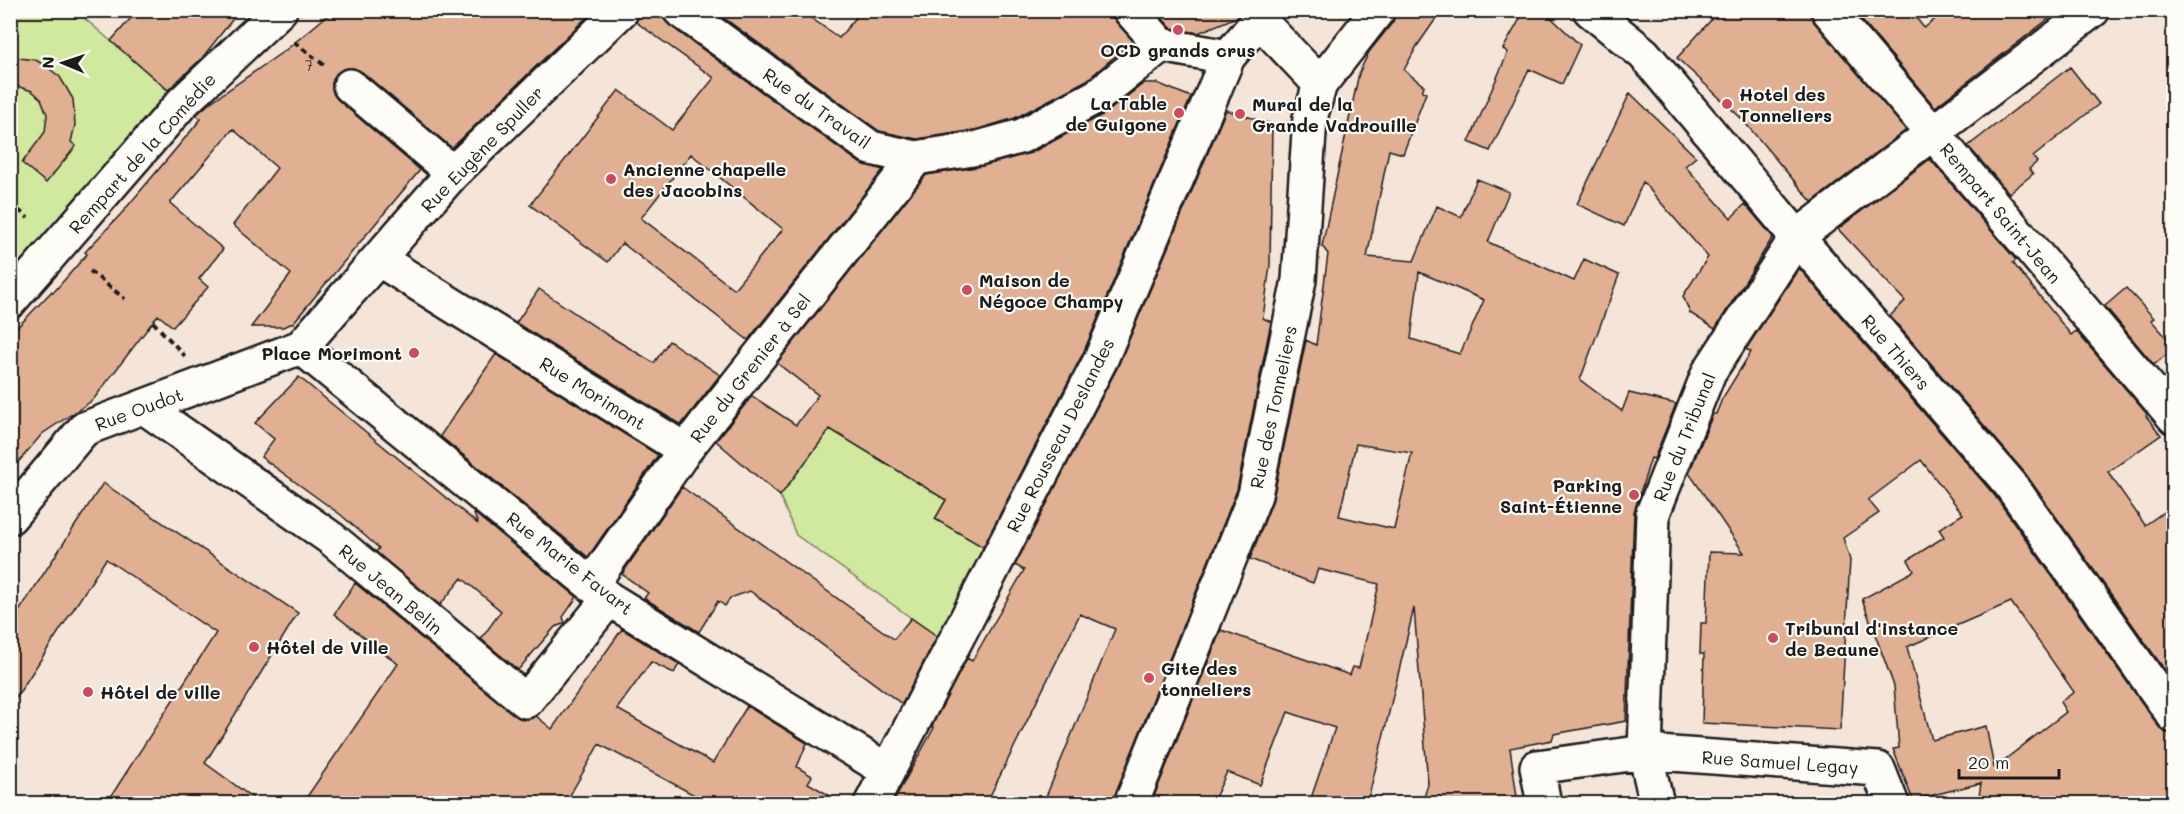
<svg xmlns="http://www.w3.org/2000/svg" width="2184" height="814" viewBox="0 0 2184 814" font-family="Mali,sans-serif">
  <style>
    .green { fill: #d0e99f; stroke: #76825e; stroke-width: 1.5 }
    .building { fill: #e1b093; stroke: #1c1c1c; stroke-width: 1.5; fill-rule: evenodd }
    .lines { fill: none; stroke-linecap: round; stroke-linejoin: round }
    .minor-casing { stroke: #1c1c1c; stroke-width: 38 }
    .path { stroke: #1c1c1c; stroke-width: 4; stroke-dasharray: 6 4.5; stroke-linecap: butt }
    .minor { stroke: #fdfcf7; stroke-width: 33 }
    .poi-dot { fill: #d1495b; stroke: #fdfcf7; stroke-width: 2 }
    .labels { text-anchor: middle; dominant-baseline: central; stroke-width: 4.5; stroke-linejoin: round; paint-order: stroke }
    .number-label { font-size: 15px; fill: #4d413a }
    .poi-label { font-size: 18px; font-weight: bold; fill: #1c1c1c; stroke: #fdfcf7; text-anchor: start }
    .street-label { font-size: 18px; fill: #1c1c1c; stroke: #fdfcf7 }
  </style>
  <rect width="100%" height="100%" fill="#f5e5d9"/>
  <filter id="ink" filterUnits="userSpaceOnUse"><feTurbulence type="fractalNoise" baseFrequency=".0167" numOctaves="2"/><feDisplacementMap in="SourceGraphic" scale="12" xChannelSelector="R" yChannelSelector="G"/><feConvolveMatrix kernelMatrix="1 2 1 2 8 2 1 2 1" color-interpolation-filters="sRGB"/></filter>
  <g filter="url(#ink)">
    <path class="green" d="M 11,11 L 76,11 L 172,94 L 11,280 Z
      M 830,429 L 946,500 L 935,519 L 994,553 L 946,643 L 796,535 L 780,496 Z"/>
    <path class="building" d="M 138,10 L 240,10 L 202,58 L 168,90 L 111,41 Z
      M 334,10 L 594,10 L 452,148 L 362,72 L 353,68 L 343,69 L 336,74 L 332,83 L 333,93 L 338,100 L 420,170 L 293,323 L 283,327 L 251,327 L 291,274 L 233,225 L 277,168 L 233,129 L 170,203 L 223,249 L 199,279 L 208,287 L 173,327 L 158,315 L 93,400 L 42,434 L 10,472 L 10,335 L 52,291 L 53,293 L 87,254 L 85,252 L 121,214 L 201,119 L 196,115 L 211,102 L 287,49 Z
      M 640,10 L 662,10 L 663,18 L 669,25 L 860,163 L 883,170 L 748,340 L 622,243 L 608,262 L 530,205 L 619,90 L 672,130 L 714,78 L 636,22 ZM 691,154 L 783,229 L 734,289 L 641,218 Z
      M 713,10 L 800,10 L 839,38 L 862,10 L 1112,10 L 1116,22 L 1133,41 L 1087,80 L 1015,118 L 975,130 L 917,139 L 879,131 Z
      M 1155,10 L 1242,10 L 1237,17 L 1198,33 L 1171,28 Z
      M 1396,10 L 1442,10 L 1417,46 L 1404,70 L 1424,86 L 1422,91 L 1426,93 L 1403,154 L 1389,150 L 1367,257 L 1414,261 L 1437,206 L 1461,217 L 1477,179 L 1509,192 L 1488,242 L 1574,281 L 1584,259 L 1619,275 L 1580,380 L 1622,411 L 1629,393 L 1676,404 L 1654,459 L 1651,458 L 1634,512 L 1626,721 L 1554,734 L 1552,740 L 1510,748 L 1518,804 L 1422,804 L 1428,784 L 1414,608 L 1367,804 L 1309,804 L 1335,728 L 1288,712 L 1260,785 L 1227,772 L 1212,804 L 1151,804 L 1221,630 L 1350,675 L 1353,667 L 1359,668 L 1379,584 L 1318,569 L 1313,583 L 1250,559 L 1273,499 L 1306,340 L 1316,345 L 1328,254 L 1322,246 L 1359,73 L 1369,52 L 1393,22 ZM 1419,272 L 1484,300 L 1460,354 L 1411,339 ZM 1356,444 L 1412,453 L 1394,529 L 1339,516 Z
      M 1525,10 L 1543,10 L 1580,45 L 1562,84 L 1529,69 L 1490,151 L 1469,142 L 1508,52 L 1503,49 Z
      M 1720,10 L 1810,10 L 1814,22 L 1906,130 L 1812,202 L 1741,118 L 1677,58 Z
      M 1853,10 L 1910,10 L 1924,28 L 1947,10 L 2060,10 L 1935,107 Z
      M 10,57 L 36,60 L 46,66 L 60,77 L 73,99 L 75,125 L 71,142 L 76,146 L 46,183 L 22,163 L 45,132 L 47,114 L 41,99 L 32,91 L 10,84 Z
      M 2070,67 L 2099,104 L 2033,157 L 2037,162 L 2029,169 L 2033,174 L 2009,193 L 1968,146 Z
      M 1144,83 L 1157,83 L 1191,97 L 1084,351 L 983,547 L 935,519 L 946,500 L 830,429 L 780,496 L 716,441 L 752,396 L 796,425 L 818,395 L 777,363 L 926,175 L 982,166 L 1031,153 L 1106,113 Z
      M 1630,93 L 1696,157 L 1685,166 L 1731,218 L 1745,204 L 1773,237 L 1715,329 L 1690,313 L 1683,296 L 1708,257 L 1643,182 L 1624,226 L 1577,204 Z
      M 1226,110 L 1272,124 L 1270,265 L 1263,318 L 1271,322 L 1237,490 L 1114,797 L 1113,804 L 1043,804 L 1115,629 L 1080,614 L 986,804 L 892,804 L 934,728 L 932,726 L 967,658 L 972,661 L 1024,570 L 1015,565 L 1118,366 Z
      M 1930,159 L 2016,260 L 2013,263 L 2071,335 L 2076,331 L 2147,414 L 2146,416 L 2161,435 L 2108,472 L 2145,525 L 2174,505 L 2174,683 L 2025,473 L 1890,316 L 1905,301 L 1838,229 Z
      M 1799,268 L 1995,496 L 2159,727 L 2166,733 L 2174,734 L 2174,804 L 1978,804 L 1981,783 L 1913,800 L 1893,749 L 1899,748 L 1894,686 L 1862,599 L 1914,571 L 1908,560 L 1944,537 L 1939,529 L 1963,514 L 1921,460 L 1868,500 L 1879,513 L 1843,538 L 1850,560 L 1840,730 L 1702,723 L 1704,654 L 1700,654 L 1701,623 L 1706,623 L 1709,552 L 1744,553 L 1689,473 L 1713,414 L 1716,414 L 1722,399 L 1751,352 L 1746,349 ZM 2011,602 L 2074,692 L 2060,702 L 2066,712 L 1994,768 L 1986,726 L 1932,740 L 1907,647 Z
      M 2126,288 L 2154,318 L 2151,320 L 2174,346 L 2174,348 L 2154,365 L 2105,306 Z
      M 539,289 L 606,334 L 654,363 L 669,341 L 720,375 L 681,425 L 516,323 Z
      M 496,354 L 658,455 L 588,557 L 440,436 Z
      M 299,377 L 478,524 L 473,512 L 577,597 L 563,617 L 565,623 L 555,627 L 518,670 L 481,639 L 501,611 L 462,578 L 440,605 L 376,552 L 379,548 L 341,515 L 261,457 L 274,439 L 255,423 Z
      M 103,483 L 298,613 L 205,763 L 261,804 L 106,804 L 216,633 L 106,559 L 10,707 L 10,625 Z
      M 682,487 L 894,639 L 911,618 L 937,636 L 902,704 L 750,591 L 730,598 L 725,606 L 718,601 L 699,632 L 644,598 L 648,593 L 622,574 Z
      M 355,583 L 514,715 L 523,720 L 536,716 L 552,729 L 622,629 L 679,664 L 674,673 L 651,662 L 617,709 L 713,763 L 747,706 L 807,743 L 797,767 L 812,776 L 808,783 L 844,804 L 711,804 L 599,744 L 565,804 L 302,804 L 398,664 L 334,614 Z"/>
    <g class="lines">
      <defs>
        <path id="minor" d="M 680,10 L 871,148 L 916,158 L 979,148 L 1022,136 L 1097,96 L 1161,45 L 1228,57
          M 1130,10 L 1161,45
          M 1590,10 L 1644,54 L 1797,237 L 2010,484 L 2174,716
          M 1828,10 L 2174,417
          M 350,86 L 453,173
          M 380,260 L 685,450
          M 10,301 L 182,103 L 280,10
          M 301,347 L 609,599 L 888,771
          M 144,407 L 332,539 L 526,701 L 609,599
          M 10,517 L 84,429 L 301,347 L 453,173 L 622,10
          M 592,584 L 685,450 L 916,158
          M 871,804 L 1101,359 L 1228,57 L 1259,20 L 1320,84
          M 1131,804 L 1255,495 L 1299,280 L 1310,118 L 1320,84 L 1378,10
          M 1544,804 L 1537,767 L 1645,752 L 1878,769 L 1892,804
          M 1657,804 L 1645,752 L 1653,513 L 1709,372 L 1797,237 L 2093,10"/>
      </defs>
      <use href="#minor" class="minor-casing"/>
      <path class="path" d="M 294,42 L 324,65
        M 10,203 L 28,218
        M 90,271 L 125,299
        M 153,322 L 185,356"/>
      <use href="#minor" class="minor"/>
    </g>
  </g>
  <g class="poi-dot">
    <circle cx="1178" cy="30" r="6"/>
    <circle cx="1727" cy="104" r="6"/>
    <circle cx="1179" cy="113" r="6"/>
    <circle cx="1240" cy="114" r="6"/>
    <circle cx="611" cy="179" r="6"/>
    <circle cx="967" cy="290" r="6"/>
    <circle cx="414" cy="353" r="6"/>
    <circle cx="1634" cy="495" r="6"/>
    <circle cx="1773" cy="638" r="6"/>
    <circle cx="254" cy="647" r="6"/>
    <circle cx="1149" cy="678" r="6"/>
    <circle cx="88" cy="692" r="6"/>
  </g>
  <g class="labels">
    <g class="number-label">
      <text x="309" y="65">7</text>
    </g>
    <g class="poi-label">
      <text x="1178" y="50" text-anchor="middle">OCD grands crus</text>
      <text x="1739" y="94">Hotel des<tspan x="1739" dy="21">Tonneliers</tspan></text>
      <text x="1167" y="103" text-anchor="end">La Table<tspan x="1167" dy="21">de Guigone</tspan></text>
      <text x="1252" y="104">Mural de la<tspan x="1252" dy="21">Grande Vadrouille</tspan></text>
      <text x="623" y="169">Ancienne chapelle<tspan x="623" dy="21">des Jacobins</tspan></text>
      <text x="979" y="280">Maison de<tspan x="979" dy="21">Négoce Champy</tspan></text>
      <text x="402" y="353" text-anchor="end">Place Morimont</text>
      <text x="1622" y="485" text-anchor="end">Parking<tspan x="1622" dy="21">Saint-Étienne</tspan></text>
      <text x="1785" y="628">Tribunal d'instance<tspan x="1785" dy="21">de Beaune</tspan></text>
      <text x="266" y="647">Hôtel de Ville</text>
      <text x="1161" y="668">Gite des<tspan x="1161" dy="21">tonneliers</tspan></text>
      <text x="100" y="692">Hôtel de ville</text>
    </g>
    <g class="street-label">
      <text transform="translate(817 108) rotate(35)">Rue du Travail</text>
      <text transform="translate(482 149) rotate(-46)">Rue Eugène Spuller</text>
      <text transform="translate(142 153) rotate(-48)">Rempart de la Comédie</text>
      <text transform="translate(2001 213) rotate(50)">Rempart Saint-Jean</text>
      <text transform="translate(1896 352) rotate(49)">Rue Thiers</text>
      <text transform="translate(750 368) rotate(-52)">Rue du Grenier à Sel</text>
      <text transform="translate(593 393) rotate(32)">Rue Morimont</text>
      <text transform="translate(1273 407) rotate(-78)">Rue des Tonneliers</text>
      <text transform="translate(139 409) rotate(-20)">Rue Oudot</text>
      <text transform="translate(1060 435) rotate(-63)">Rue Rousseau Deslandes</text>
      <text transform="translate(1684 437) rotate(-68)">Rue du Tribunal</text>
      <text transform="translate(570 563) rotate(38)">Rue Marie Favart</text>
      <text transform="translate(391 589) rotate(40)">Rue Jean Belin</text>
      <text transform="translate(1780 762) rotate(4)">Rue Samuel Legay</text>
    </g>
  </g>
  <rect width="2184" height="814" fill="none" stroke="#fdfcf7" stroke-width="36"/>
  <rect x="18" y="18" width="2148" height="778" fill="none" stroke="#1c1c1c" stroke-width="2" filter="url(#ink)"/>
  <g transform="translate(63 63) rotate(272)" stroke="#fdfcf7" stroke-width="4.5" paint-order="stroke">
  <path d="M0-4.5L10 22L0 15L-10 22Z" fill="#1c1c1c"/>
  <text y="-9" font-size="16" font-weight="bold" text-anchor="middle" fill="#1c1c1c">N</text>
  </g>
  <path d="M1959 769v9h100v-9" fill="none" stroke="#1c1c1c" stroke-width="3"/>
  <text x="1968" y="769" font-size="18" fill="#1c1c1c" stroke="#fdfcf7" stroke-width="4.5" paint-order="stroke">20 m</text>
</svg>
